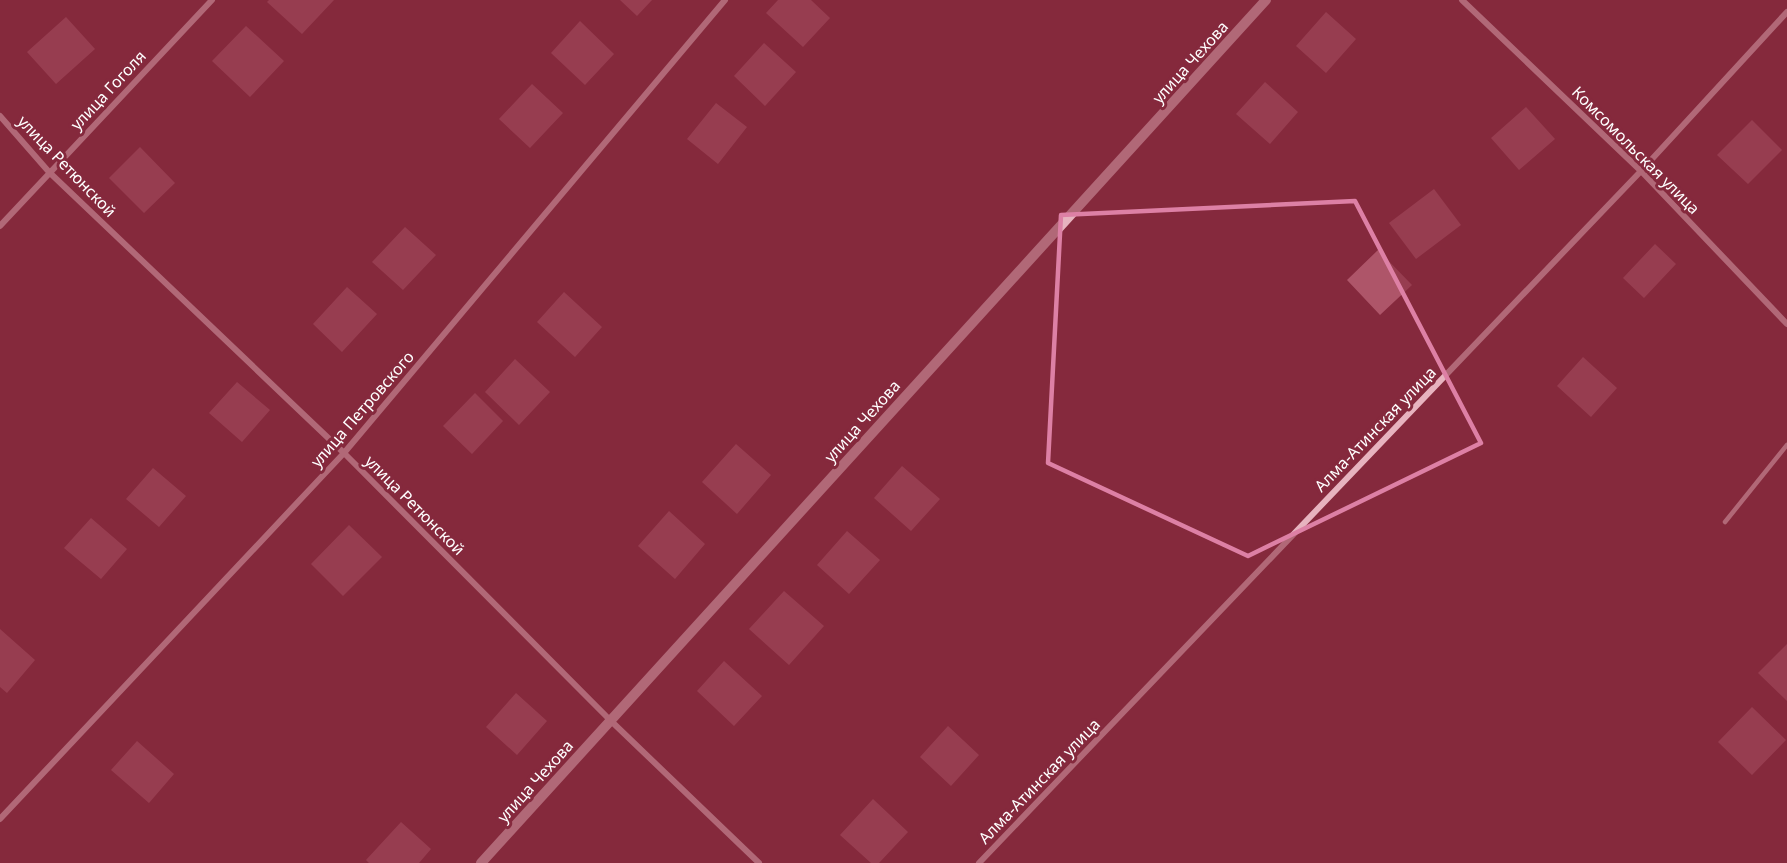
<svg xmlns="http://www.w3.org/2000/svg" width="1787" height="863" viewBox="0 0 1787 863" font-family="'Noto Sans',sans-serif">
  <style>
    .building { fill: #ae5569 }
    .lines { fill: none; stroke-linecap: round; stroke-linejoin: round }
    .service { stroke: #e7b3bf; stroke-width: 4.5 }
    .minor { stroke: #e7b3bf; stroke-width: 6 }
    .tertiary { stroke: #e7b3bf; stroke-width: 10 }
    .marked { fill: none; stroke: #dd80a5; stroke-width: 4.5; stroke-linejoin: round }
    .labels { text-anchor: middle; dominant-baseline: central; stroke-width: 6; stroke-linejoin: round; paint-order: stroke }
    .street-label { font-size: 16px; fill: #fff; stroke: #85293d }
  </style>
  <rect width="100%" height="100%" fill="#85293d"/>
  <path class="building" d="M 269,0 L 334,0 L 302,34 L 267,2 Z
    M 620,0 L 652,0 L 637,16 Z
    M 778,0 L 811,0 L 830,18 L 803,47 L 766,13 Z
    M 1326,12 L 1356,39 L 1326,73 L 1296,46 Z
    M 66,17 L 95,49 L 56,84 L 27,52 Z
    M 580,21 L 614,54 L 585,85 L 551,53 Z
    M 246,26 L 284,61 L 250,97 L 212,61 Z
    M 764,43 L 796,72 L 765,106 L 734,76 Z
    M 1265,82 L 1298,112 L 1270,144 L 1236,114 Z
    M 532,84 L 563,113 L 530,148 L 499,119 Z
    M 716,103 L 747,127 L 718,164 L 687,139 Z
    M 1526,107 L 1555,139 L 1519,170 L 1491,138 Z
    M 1752,120 L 1782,150 L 1748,184 L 1717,155 Z
    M 140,147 L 175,183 L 144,213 L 109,178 Z
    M 1434,189 L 1461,225 L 1416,259 L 1389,223 Z
    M 405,227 L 436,255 L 403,290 L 372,262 Z
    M 1655,244 L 1676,264 L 1644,298 L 1623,278 Z
    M 1378,250 L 1412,285 L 1380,315 L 1347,280 Z
    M 347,287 L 377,314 L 342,352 L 313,324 Z
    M 564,292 L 602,327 L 575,357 L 537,322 Z
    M 1583,357 L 1617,388 L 1591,417 L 1557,386 Z
    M 515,359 L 550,392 L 519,425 L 485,392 Z
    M 237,382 L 270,410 L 242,442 L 209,413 Z
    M 475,393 L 503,421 L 472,454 L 443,426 Z
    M 736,444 L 771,475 L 737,514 L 702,482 Z
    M 902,466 L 940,499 L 911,531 L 874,498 Z
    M 153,468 L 186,496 L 159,527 L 126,499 Z
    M 669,511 L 705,544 L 675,579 L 638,546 Z
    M 91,518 L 127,549 L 101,579 L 64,548 Z
    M 349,525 L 382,557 L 343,596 L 311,564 Z
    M 847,531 L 880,560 L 849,594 L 817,565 Z
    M 784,591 L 824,626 L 789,665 L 749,629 Z
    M 0,629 L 35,660 L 7,693 L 0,687 Z
    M 1787,644 L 1787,701 L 1758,673 Z
    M 724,661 L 762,696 L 734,726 L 697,691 Z
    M 516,693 L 547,721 L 517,755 L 486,727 Z
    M 1752,707 L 1786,740 L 1752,775 L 1718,742 Z
    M 948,726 L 979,755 L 951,786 L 920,757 Z
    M 137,741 L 174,774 L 149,803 L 111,770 Z
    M 873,799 L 908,832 L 879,863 L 871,863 L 840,835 Z
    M 401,822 L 431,849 L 419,863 L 369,863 L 366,860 Z"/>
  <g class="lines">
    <path class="service" d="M 1725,522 L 1787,445"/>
    <path class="minor" d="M 1462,0 L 1641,171 L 1787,324
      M 0,116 L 49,172 L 344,453 L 610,720 L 759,863
      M 0,226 L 212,0
      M 0,819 L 344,453 L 725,0
      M 979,863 L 1641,171 L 1787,12"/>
    <path class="tertiary" d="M 481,863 L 1266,0"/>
  </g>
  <path d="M0 0H1787V863H0ZM 1355,201 L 1481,443 L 1248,556 L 1048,463 L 1061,215 Z" fill="#85293d" fill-opacity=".55" fill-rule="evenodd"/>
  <path class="marked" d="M 1355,201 L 1481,443 L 1248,556 L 1048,463 L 1061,215 Z"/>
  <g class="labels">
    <g class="street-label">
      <text transform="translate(1190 62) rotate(-48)">улица Чехова</text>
      <text transform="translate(108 90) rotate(-47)">улица Гоголя</text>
      <text transform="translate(1636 150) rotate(45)">Комсомольская улица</text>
      <text transform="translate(67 166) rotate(46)">улица Ретюнской</text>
      <text transform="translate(362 409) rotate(-49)">улица Петровского</text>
      <text transform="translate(862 421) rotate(-48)">улица Чехова</text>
      <text transform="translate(1375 429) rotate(-46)">Алма-Атинская улица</text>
      <text transform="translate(415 505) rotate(45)">улица Ретюнской</text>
      <text transform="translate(535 781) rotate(-48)">улица Чехова</text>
      <text transform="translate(1039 781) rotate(-46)">Алма-Атинская улица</text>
    </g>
  </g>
</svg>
